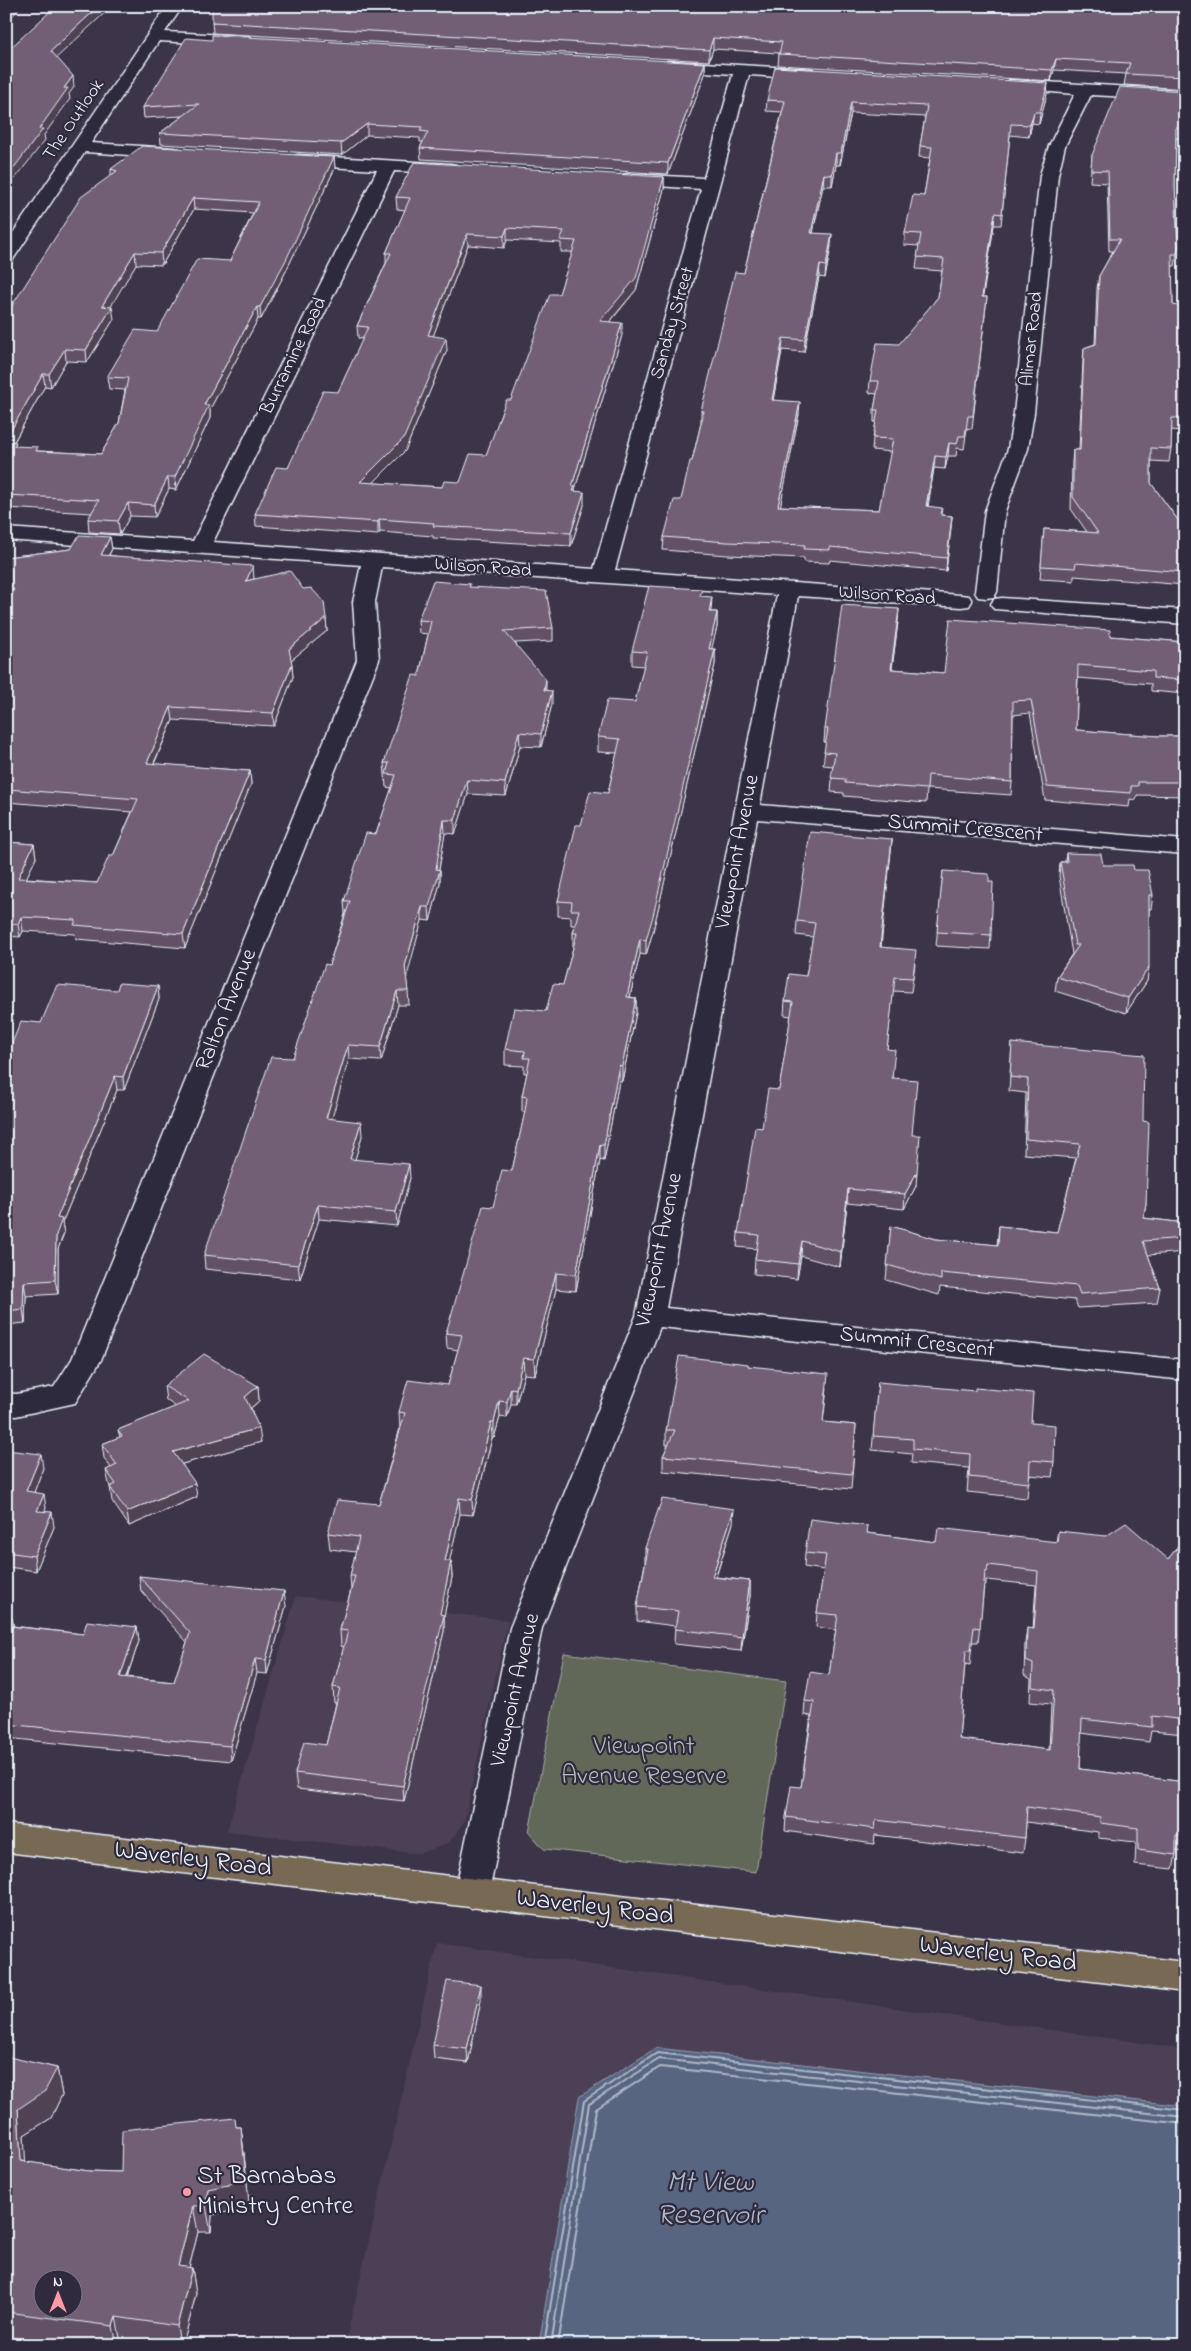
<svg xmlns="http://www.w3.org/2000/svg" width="1191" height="2351" viewBox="0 0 1191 2351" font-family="'Indie Flower',sans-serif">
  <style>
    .built { fill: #4c4156 }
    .green { fill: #626759; stroke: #a5aca8 }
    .water { fill: #586581; stroke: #929db1 }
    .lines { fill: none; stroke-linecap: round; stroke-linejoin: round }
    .shore { stroke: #aeb9c8; stroke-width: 2 }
    .street-casing { stroke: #e8f1f8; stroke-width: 3 }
    .primary-casing { stroke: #e8f1f8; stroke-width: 3 }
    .street { fill: #2f2a3d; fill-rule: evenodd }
    .primary { fill: #786954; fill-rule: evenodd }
    .wall { fill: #625165; stroke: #e8f1f8; fill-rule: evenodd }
    .shaded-wall { fill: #504253; stroke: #e8f1f8 }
    .building { fill: #725e76; stroke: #e8f1f8; fill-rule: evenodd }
    .poi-dot { fill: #ff9aa2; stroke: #2f2a3d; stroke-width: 2 }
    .labels { text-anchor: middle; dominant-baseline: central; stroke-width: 4.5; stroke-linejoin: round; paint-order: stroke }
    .far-street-label { font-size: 19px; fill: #e8f1f8; stroke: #2f2a3d }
    .street-label { font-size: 22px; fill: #e8f1f8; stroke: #2f2a3d }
    .near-park-label { font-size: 26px; fill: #b2bab8; stroke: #2f2a3d }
    .near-street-label { font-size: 26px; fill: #e8f1f8; stroke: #2f2a3d }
    .near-poi-label { font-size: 26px; fill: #e8f1f8; stroke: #2f2a3d; text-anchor: start }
    .near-water-label { font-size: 29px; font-style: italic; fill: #aeb9c8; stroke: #2f2a3d }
  </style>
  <rect width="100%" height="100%" fill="#3c3448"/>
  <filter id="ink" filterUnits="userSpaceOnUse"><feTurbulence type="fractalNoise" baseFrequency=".02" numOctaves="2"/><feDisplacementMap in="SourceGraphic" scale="10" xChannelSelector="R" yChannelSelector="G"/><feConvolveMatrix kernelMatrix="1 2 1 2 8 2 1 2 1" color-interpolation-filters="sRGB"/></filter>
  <g filter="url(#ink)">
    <path class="built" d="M 296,1596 L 508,1620 L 464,1822 L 450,1841 L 442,1846 L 420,1853 L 411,1853 L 227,1831 Z
      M 437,1943 L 1185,2049 L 1185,2345 L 345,2345 Z"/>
    <path class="green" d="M 564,1653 L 786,1681 L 756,1872 L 544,1849 L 529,1832 Z"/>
    <path class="water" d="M 656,2048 L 1185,2106 L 1185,2345 L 539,2345 L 579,2097 Z"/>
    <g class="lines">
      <path class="shore" d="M 544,2345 L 584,2101 L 657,2053 L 1185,2110
        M 551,2345 L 589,2104 L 659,2059 L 1185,2117
        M 558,2345 L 596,2109 L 660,2067 L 1185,2124"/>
      <defs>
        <path id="street" d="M 167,6 L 183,6 L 165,32 L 248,36 L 256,41 L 248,46 L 159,41 L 91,143 L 173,148 L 179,149 L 181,153 L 179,157 L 173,158 L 85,152 L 12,261 L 6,262 L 6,243 Z
          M 668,61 L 812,69 L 820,74 L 812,79 L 749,75 L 615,570 L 961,595 L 969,596 L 972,601 L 969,606 L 961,607 L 798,596 L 760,805 L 1185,840 L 1185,854 L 757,819 L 666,1308 L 1185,1360 L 1185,1380 L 660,1327 L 542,1628 L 489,1893 L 484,1903 L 472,1908 L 460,1903 L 455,1893 L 510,1628 L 636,1316 L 777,595 L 382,567 L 375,602 L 379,660 L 101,1360 L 75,1403 L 16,1416 L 6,1415 L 6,1393 L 16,1394 L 54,1387 L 72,1359 L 357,660 L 353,602 L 361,565 L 6,540 L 6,528 L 193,541 L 377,170 L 298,165 L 292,164 L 289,160 L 292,156 L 298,155 L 450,164 L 456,165 L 459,169 L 456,173 L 394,171 L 213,542 L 594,569 L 701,189 L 627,184 L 621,183 L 618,179 L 621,175 L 627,174 L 704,178 L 733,74 L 662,69 L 660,66 L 662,63 Z
          M 1010,80 L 1185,90 L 1185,100 L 1091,95 L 1065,146 L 1058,175 L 1034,413 L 1028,449 L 1005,511 L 997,592 L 994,597 L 986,598 L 978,597 L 975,592 L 985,511 L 1008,449 L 1014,413 L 1040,175 L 1049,146 L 1075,94 L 1004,88 L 1002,85 Z
          M 1002,598 L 1185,610 L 1185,624 L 994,609 L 991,604 L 994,599 Z"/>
        <path id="primary" d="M 6,1824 L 1185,1962 L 1185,1992 L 6,1852 Z"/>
      </defs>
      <use href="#street" class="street-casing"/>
      <use href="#primary" class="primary-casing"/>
      <use href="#street" class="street"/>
      <use href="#primary" class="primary"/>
    </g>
    <path class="wall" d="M 1185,6 L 1185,89 L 1124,85 L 1126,74 L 1054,70 L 1051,81 L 778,65 L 779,53 L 713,49 L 709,61 L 213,33 L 212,22 Z
      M 705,63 L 705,74 L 668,174 L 421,159 L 420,148 L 423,142 L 420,142 L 420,138 L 367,135 L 342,155 L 161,144 L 160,133 L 183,116 L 144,118 L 143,107 Z
      M 1185,91 L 1185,139 L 1176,138 L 1175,185 L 1178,247 L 1175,266 L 1172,266 L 1173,305 L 1185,418 L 1183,431 L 1171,430 L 1171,449 L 1169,462 L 1151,461 L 1151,483 L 1180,523 L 1185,523 L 1185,585 L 1074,576 L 1074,581 L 1040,579 L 1044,529 L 1087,532 L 1071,509 L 1072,462 L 1073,450 L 1079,450 L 1083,360 L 1084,348 L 1095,344 L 1097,288 L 1099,276 L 1113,251 L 1109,251 L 1107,183 L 1090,182 L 1092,155 Z
      M 1047,94 L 1039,124 L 1032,123 L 1029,137 L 1010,135 L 1001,225 L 994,225 L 982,297 L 987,297 L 972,429 L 967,428 L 964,449 L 957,448 L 956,456 L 948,456 L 945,469 L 934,468 L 928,507 L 941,515 L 952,516 L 946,571 L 830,560 L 829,563 L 804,562 L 804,558 L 727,555 L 663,550 L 664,537 L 681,500 L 692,461 L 701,423 L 701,411 L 744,273 L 782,112 L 766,111 L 767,100 ZM 851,113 L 925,117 L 920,146 L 919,157 L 930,158 L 924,196 L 905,233 L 904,245 L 919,246 L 916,269 L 942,271 L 938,297 L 870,381 L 869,393 L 877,394 L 874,410 L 874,422 L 876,422 L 873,438 L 872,450 L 891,452 L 879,510 L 780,506 L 799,414 L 773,400 L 782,350 L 804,352 L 819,277 L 825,278 L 831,246 L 813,233 L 823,186 L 832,186 L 836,165 L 840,165 Z
      M 334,157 L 335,168 L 286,271 L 261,319 L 258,319 L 210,409 L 210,418 L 176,490 L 169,489 L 155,517 L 130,516 L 120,534 L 89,532 L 88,519 L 92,513 L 6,508 L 6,315 L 111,175 L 111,169 ZM 194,209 L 253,213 L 230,261 L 157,332 L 107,377 L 109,389 L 125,390 L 119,423 L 101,454 L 38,451 L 16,446 L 14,442 L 45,386 L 51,387 L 66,361 L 87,362 L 114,319 L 110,306 L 136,264 L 162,265 Z
      M 664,177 L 664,189 L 636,290 L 610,322 L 622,335 L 575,489 L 575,491 L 584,505 L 571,546 L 433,538 L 433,536 L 380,532 L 378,535 L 256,526 L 255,514 L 288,468 L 338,392 L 363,339 L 358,338 L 357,326 L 386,263 L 386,253 L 405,210 L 397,209 L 396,197 ZM 507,240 L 561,243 L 561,252 L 573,252 L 559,294 L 486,455 L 460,482 L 442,487 L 373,483 L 405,451 L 447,350 L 433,336 L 468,245 L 504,248 Z
      M 110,537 L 112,549 L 109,555 L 254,579 L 303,589 L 326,618 L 327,631 L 291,660 L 293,677 L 274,726 L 173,720 L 154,764 L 250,771 L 251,784 L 185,948 L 76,939 L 75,934 L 23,931 L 20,937 L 6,936 L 6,842 L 34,844 L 36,858 L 26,878 L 97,883 L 113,856 L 132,812 L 6,802 L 6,604 L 7,603 L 6,603 L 6,557 L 71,549 Z
      M 470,587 L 553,628 L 553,641 L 515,643 L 546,690 L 552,704 L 541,747 L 520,746 L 506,796 L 468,794 L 455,834 L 445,833 L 439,870 L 440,870 L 440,883 L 430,921 L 422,920 L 406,977 L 408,991 L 409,1005 L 398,1005 L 381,1061 L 349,1059 L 331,1119 L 362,1136 L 355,1159 L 410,1178 L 397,1226 L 319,1219 L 300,1279 L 205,1269 L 204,1255 L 293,1058 L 329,965 L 345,914 L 344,901 L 376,834 L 392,788 L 386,787 L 384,763 L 419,676 L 428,634 L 419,633 L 418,620 Z
      M 702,597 L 711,612 L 717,612 L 717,627 L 711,649 L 715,649 L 715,664 L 653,931 L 646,955 L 640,954 L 630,997 L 636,998 L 636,1013 L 622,1081 L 619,1081 L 604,1161 L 600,1160 L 576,1291 L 556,1289 L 535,1375 L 524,1374 L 516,1404 L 511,1404 L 507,1418 L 500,1417 L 494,1438 L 492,1438 L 473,1515 L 460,1514 L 449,1561 L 451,1561 L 452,1577 L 444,1616 L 444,1631 L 404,1801 L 297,1789 L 295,1773 L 326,1745 L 336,1703 L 334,1703 L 333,1687 L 344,1647 L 341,1646 L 340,1630 L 351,1590 L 350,1576 L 356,1552 L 330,1549 L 328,1533 L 379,1504 L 400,1428 L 399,1412 L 448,1385 L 458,1350 L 447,1348 L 446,1333 L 493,1207 L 512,1171 L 525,1112 L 522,1112 L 522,1096 L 527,1073 L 524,1073 L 524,1066 L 505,1065 L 505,1049 L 546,1011 L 563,985 L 573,948 L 573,933 L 575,925 L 571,925 L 571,917 L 558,916 L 558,901 L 581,825 L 608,793 L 617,753 L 598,752 L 598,737 L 635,702 L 644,666 L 632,665 L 632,651 Z
      M 898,622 L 892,669 L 944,673 L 1110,636 L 1185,642 L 1185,694 L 1151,691 L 1151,684 L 1078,678 L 1076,730 L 1158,736 L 1185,736 L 1185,796 L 1137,795 L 1136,800 L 1130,799 L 1129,807 L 1045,800 L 1030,713 L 1013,715 L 1012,782 L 1011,795 L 927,789 L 926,803 L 844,796 L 844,793 L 831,792 L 833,766 L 823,765 L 826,743 L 824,742 L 825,729 Z
      M 892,839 L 881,947 L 915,964 L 911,992 L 893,991 L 887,1049 L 893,1078 L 912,1135 L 916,1186 L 904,1209 L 847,1203 L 840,1267 L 801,1256 L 797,1279 L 754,1274 L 755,1259 L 757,1249 L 737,1247 L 738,1233 L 762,1128 L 779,1090 L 791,1016 L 784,1015 L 785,1001 L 806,976 L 813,937 L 796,935 L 797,921 Z
      M 1066,853 L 1103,865 L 1134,870 L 1153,895 L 1151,909 L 1149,909 L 1147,981 L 1126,1013 L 1055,991 L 1057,977 L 1072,954 L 1059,876 L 1060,862 L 1065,862 Z
      M 943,871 L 991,935 L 990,949 L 936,946 Z
      M 158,986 L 159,999 L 124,1090 L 117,1090 L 62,1223 L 64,1233 L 58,1249 L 58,1294 L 26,1296 L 25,1323 L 6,1325 L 6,1058 L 41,1023 Z
      M 1012,1043 L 1143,1121 L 1146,1204 L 1144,1218 L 1185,1223 L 1185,1252 L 1148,1255 L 1160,1288 L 1157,1303 L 1078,1308 L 1075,1300 L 940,1287 L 939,1295 L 886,1280 L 891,1226 L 936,1239 L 997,1245 L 999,1226 L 1057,1232 L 1076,1158 L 1024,1154 L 1026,1093 L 1009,1091 Z
      M 748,1366 L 827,1388 L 823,1422 L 856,1425 L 851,1489 L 663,1471 L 663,1456 L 668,1445 L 666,1445 L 666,1430 Z
      M 878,1382 L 1031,1423 L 1054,1462 L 1052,1477 L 1029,1475 L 1027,1498 L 967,1492 L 969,1468 L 911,1463 L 912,1454 L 872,1450 Z
      M 164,1386 L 258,1386 L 259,1401 L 251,1408 L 261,1442 L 182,1464 L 197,1497 L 129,1526 L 112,1501 L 110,1487 L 109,1484 L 106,1470 L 111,1468 L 104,1458 L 102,1444 L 120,1437 L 118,1430 L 176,1407 L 166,1400 Z
      M 6,1450 L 43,1468 L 34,1492 L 46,1508 L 45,1511 L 54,1527 L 36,1571 L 8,1567 L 6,1571 Z
      M 733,1523 L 716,1577 L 750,1581 L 750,1596 L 741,1651 L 674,1644 L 675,1626 L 637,1621 L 637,1607 L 645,1563 L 645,1548 Z
      M 1058,1531 L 1168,1559 L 1185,1538 L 1185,1734 L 1151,1731 L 1149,1742 L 1081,1733 L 1080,1769 L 1185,1782 L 1185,1851 L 1176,1850 L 1176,1855 L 1173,1869 L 1135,1865 L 1136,1842 L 1098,1838 L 1098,1832 L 1026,1822 L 1025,1838 L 1023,1853 L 875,1835 L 874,1844 L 785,1831 L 786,1817 L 801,1787 L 811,1716 L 804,1715 L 805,1701 L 829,1675 L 836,1630 L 816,1627 L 817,1613 L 824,1570 L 804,1567 L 805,1553 L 867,1533 L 936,1542 L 1056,1542 ZM 986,1580 L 1036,1585 L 1033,1629 L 1027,1628 L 1025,1643 L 1024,1675 L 1031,1679 L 1030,1702 L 1051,1704 L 1049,1750 L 959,1739 L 965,1664 L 970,1665 L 972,1642 L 978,1642 L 984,1586 L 986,1586 Z
      M 139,1576 L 286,1606 L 267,1674 L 257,1673 L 231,1761 L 6,1738 L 6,1617 L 13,1626 L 83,1634 L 137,1627 L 139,1641 L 127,1677 L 174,1682 L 187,1642 L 141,1591 Z
      M 481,2000 L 468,2063 L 434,2059 L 433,2045 Z
      M 6,2039 L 10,2058 L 57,2068 L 62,2095 L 51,2118 L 24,2135 L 25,2162 L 89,2171 L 121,2172 L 236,2127 L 241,2127 L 244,2154 L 249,2203 L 232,2211 L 212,2215 L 211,2232 L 198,2232 L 189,2268 L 192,2268 L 196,2294 L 183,2345 L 132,2345 L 121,2343 L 120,2345 L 67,2345 L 6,2337 Z"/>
    <path class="shaded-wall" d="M 11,6 L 21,6 L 6,24 L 6,12 Z
      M 99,6 L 112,6 L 52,62 L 51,51 Z
      M 713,38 L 713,49 L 709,61 L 709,50 Z
      M 1056,59 L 1054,70 L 1051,81 L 1052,70 Z
      M 705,63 L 705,74 L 668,174 L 668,163 Z
      M 73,76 L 74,87 L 69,94 L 70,99 L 44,135 L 45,140 L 14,180 L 6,186 L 6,174 L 39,129 L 64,88 Z
      M 1048,83 L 1047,94 L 1039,124 L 1040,112 Z
      M 851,102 L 851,113 L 840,165 L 841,153 Z
      M 1034,112 L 1032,123 L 1029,137 L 1030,125 Z
      M 367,124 L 367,135 L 342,155 L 341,143 Z
      M 836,153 L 836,165 L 832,186 L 832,175 Z
      M 334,157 L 335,168 L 286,271 L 261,319 L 260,307 Z
      M 824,174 L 823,186 L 810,245 L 811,233 Z
      M 664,177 L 664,189 L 636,290 L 600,333 L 600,321 Z
      M 193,198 L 194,209 L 162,265 L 161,253 Z
      M 995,213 L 994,225 L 981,309 L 982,297 Z
      M 507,228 L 507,240 L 504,248 L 504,236 Z
      M 467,234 L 468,245 L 429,347 L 428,335 Z
      M 832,234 L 831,246 L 825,278 L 826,266 Z
      M 135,252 L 136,264 L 104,318 L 102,306 Z
      M 820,265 L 819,277 L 804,352 L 805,340 Z
      M 112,307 L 114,319 L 87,362 L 86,350 Z
      M 257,307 L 258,319 L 210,409 L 210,418 L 176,490 L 175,477 L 204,405 Z
      M 622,323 L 622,335 L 575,489 L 575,499 L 572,486 Z
      M 446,338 L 447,350 L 405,451 L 361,495 L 360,482 Z
      M 783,338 L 782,350 L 771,412 L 772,400 Z
      M 65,349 L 66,361 L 51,387 L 49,374 Z
      M 43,374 L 45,386 L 7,454 L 6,439 Z
      M 800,402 L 799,414 L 778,518 L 778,506 Z
      M 949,443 L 948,456 L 945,469 L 946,457 Z
      M 935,456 L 934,468 L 925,519 L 926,506 Z
      M 168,477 L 169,489 L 155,517 L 154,505 Z
      M 584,492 L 584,505 L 571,546 L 571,533 Z
      M 128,503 L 130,516 L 120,534 L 118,521 Z
      M 952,516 L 951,528 L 946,571 L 947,558 Z
      M 379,519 L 380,532 L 378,535 L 378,522 Z
      M 110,537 L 112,549 L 102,567 L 101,555 Z
      M 253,566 L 254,579 L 246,581 Z
      M 14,589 L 16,602 L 6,603 L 6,590 Z
      M 712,597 L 711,612 L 709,612 Z
      M 899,609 L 898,622 L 890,682 L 891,669 Z
      M 717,612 L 717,627 L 708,663 L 709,649 Z
      M 326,618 L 327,631 L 290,661 L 289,649 Z
      M 715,649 L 715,664 L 653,931 L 646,955 L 646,940 Z
      M 292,664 L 293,677 L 274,726 L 273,713 Z
      M 546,680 L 546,693 L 544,690 Z
      M 552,691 L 552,704 L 541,747 L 541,734 Z
      M 171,707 L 173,720 L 148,776 L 147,763 Z
      M 519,732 L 520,746 L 506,796 L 505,783 Z
      M 250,771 L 251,784 L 185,948 L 183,934 Z
      M 467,780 L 468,794 L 455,834 L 455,820 Z
      M 444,820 L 445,833 L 437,880 L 440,870 L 440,883 L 430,921 L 429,907 Z
      M 892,839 L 891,852 L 879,961 L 880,947 Z
      M 34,844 L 36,858 L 20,891 L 18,878 Z
      M 422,907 L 422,920 L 406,980 L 405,966 Z
      M 21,917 L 23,931 L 20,937 L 18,924 Z
      M 640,939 L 640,954 L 626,1013 L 627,997 Z
      M 1149,967 L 1147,981 L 1126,1013 L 1128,998 Z
      M 158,986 L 159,999 L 124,1090 L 123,1077 Z
      M 397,991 L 398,1005 L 381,1061 L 380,1047 Z
      M 636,998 L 636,1013 L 622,1081 L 622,1066 Z
      M 348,1045 L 349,1059 L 328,1132 L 326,1118 Z
      M 619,1065 L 619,1081 L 604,1161 L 604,1145 Z
      M 115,1076 L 117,1090 L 62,1223 L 64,1233 L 58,1249 L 58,1294 L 55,1280 L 56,1235 L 57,1218 Z
      M 361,1122 L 362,1136 L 351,1173 L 350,1159 Z
      M 600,1145 L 600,1160 L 576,1291 L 576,1275 Z
      M 409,1164 L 410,1178 L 397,1226 L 396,1212 Z
      M 917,1172 L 916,1186 L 904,1209 L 905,1194 Z
      M 848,1189 L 847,1203 L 840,1267 L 841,1252 Z
      M 318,1205 L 319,1219 L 300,1279 L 298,1265 Z
      M 802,1241 L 801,1256 L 797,1279 L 798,1264 Z
      M 556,1273 L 556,1289 L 535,1375 L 534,1359 Z
      M 24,1282 L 26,1296 L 25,1323 L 23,1309 Z
      M 523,1358 L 524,1374 L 516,1404 L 516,1389 Z
      M 258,1386 L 259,1401 L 247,1411 L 245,1397 Z
      M 511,1388 L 511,1404 L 507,1418 L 507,1402 Z
      M 499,1401 L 500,1417 L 494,1438 L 494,1422 Z
      M 491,1422 L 492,1438 L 473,1515 L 472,1500 Z
      M 259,1428 L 261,1442 L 175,1466 L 173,1452 Z
      M 41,1454 L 43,1468 L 29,1506 L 26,1491 Z
      M 195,1483 L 197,1497 L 129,1526 L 127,1512 Z
      M 44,1494 L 46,1508 L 39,1525 L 37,1511 Z
      M 459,1498 L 460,1514 L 446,1577 L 445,1561 Z
      M 734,1509 L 733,1523 L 711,1591 L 712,1577 Z
      M 52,1512 L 54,1527 L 36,1571 L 34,1556 Z
      M 6,1557 L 8,1567 L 6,1571 Z
      M 451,1561 L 452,1577 L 444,1616 L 444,1631 L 404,1801 L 403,1786 Z
      M 750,1581 L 750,1596 L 741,1651 L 742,1637 Z
      M 284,1591 L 286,1606 L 267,1674 L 266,1660 Z
      M 12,1618 L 15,1632 L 9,1626 Z
      M 137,1627 L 139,1641 L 122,1691 L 120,1677 Z
      M 255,1659 L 257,1673 L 231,1761 L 230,1746 Z
      M 481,1985 L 481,2000 L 468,2063 L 467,2049 Z
      M 6,2039 L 14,2084 L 6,2045 Z
      M 57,2068 L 62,2095 L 51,2118 L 24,2135 L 27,2188 L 21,2161 L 18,2109 Z
      M 241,2127 L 244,2154 L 249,2203 L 232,2211 L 212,2215 L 211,2232 L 206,2206 L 208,2189 Z
      M 193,2206 L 198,2232 L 183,2292 L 178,2266 Z
      M 192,2268 L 196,2294 L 183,2345 L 180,2345 L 177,2326 Z
      M 116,2317 L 121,2343 L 120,2345 L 117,2345 L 113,2326 Z"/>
    <path class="building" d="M 6,6 L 11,6 L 6,12 Z
      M 56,6 L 99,6 L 51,51 L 73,76 L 64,88 L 68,88 L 39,129 L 43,129 L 13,169 L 6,174 L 6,52 Z
      M 212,6 L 1185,6 L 1185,77 L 1126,74 L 1130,63 L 1056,59 L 1052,70 L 779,54 L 782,42 L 713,38 L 709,50 L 212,22 Z
      M 212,35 L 705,63 L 668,163 L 420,148 L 428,132 L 420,131 L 422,127 L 367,124 L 341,143 L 160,133 L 199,104 L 143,107 L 186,38 L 212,40 Z
      M 775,67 L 1048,83 L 1040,112 L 1034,112 L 1030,125 L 1011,124 L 1002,214 L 995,213 L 982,297 L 987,297 L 973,416 L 968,416 L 965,436 L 959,436 L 957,444 L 949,443 L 946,457 L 935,456 L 926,506 L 942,508 L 941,515 L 952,516 L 947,558 L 830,547 L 830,550 L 804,549 L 805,545 L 727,542 L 664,537 L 674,500 L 681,500 L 690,461 L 692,461 L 704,411 L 701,411 L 735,272 L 744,273 L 785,101 L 767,100 ZM 851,102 L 927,106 L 920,146 L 932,147 L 924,196 L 913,195 L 905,233 L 921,234 L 917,257 L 944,259 L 938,297 L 899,344 L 877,343 L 870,381 L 879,381 L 874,410 L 878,410 L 873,438 L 893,439 L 879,510 L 778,506 L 800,402 L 772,400 L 783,338 L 805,340 L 820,265 L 826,266 L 832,234 L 811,233 L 824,174 L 832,175 L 836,153 L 841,153 Z
      M 1120,87 L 1185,91 L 1185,127 L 1176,127 L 1175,185 L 1178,247 L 1177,254 L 1172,254 L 1173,305 L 1179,306 L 1185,418 L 1172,418 L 1171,449 L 1151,448 L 1151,483 L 1180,523 L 1185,523 L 1185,572 L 1076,563 L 1075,568 L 1041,566 L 1044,529 L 1098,533 L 1073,497 L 1073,450 L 1080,450 L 1084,348 L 1096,344 L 1099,276 L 1120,239 L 1110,239 L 1108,171 L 1091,170 L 1092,155 Z
      M 142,146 L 334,157 L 286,260 L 260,307 L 257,307 L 204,405 L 209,405 L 175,477 L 168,477 L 154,505 L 128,503 L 118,521 L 88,519 L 99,500 L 6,495 L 6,441 L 16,442 L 14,446 L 38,447 L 36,451 L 101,454 L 119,423 L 128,378 L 107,377 L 135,330 L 157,332 L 197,259 L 230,261 L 259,202 L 193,198 L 161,253 L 135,252 L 102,306 L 112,307 L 86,350 L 65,349 L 49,374 L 43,374 L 6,439 L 6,315 L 81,197 L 117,171 L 111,169 Z
      M 414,162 L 664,177 L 636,278 L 600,321 L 622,323 L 572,486 L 575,486 L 573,491 L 584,492 L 571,533 L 433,526 L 434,523 L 379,519 L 378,522 L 255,514 L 276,467 L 288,468 L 323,391 L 338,392 L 368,327 L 357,326 L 391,253 L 386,253 L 410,198 L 396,197 ZM 507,228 L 564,231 L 560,240 L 576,241 L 559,294 L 550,294 L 511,400 L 506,400 L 486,455 L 470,454 L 460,482 L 444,481 L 442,487 L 360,482 L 404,438 L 446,338 L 428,335 L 467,234 L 504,236 Z
      M 79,535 L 110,537 L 101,555 L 253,566 L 246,581 L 290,571 L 303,589 L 311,588 L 324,602 L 326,618 L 289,649 L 292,664 L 273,713 L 171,707 L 147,763 L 250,771 L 183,934 L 74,925 L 76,920 L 21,917 L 18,924 L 6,923 L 6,842 L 34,844 L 18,878 L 97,883 L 109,856 L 113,856 L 138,799 L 6,789 L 6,627 L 12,616 L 6,615 L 6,604 L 14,589 L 6,590 L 6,557 L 71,549 Z
      M 433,581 L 470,584 L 469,587 L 546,591 L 553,628 L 504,631 L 546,680 L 544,690 L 552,691 L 541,734 L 519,732 L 505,783 L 467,780 L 455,820 L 444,820 L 436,869 L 440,870 L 429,907 L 422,907 L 405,966 L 408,991 L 397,991 L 380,1047 L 348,1045 L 326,1118 L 361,1122 L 350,1159 L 409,1164 L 396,1212 L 318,1205 L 298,1265 L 204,1255 L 271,1057 L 293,1058 L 325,964 L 329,965 L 350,901 L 344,901 L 366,833 L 376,834 L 396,775 L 386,774 L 389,763 L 384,763 L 413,675 L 419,676 L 431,621 L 418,620 Z
      M 649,586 L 702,589 L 700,596 L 712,597 L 709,612 L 717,612 L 709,649 L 715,649 L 653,916 L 646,940 L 640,939 L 627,997 L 636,998 L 622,1066 L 619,1065 L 604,1145 L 600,1145 L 576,1275 L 556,1273 L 534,1359 L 523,1358 L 516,1389 L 511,1388 L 507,1402 L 499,1401 L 494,1422 L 491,1422 L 472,1500 L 459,1498 L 445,1561 L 451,1561 L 440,1614 L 444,1615 L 403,1786 L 295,1773 L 304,1742 L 326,1745 L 340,1688 L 333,1687 L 348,1631 L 340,1630 L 355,1576 L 350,1576 L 359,1537 L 328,1533 L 337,1500 L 379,1504 L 405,1413 L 399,1412 L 408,1380 L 448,1385 L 462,1335 L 446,1333 L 483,1206 L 493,1207 L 502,1170 L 512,1171 L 525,1111 L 527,1097 L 522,1096 L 530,1058 L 524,1058 L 525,1051 L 505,1049 L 514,1008 L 546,1011 L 553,984 L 563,985 L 577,933 L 573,933 L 579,910 L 571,910 L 572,902 L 558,901 L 576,825 L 581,825 L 590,791 L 608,793 L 620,739 L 598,737 L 607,700 L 635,702 L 647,652 L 632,651 Z
      M 842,605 L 899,609 L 891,669 L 944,673 L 950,619 L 1110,630 L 1110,636 L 1185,642 L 1185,680 L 1153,678 L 1153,671 L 1078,665 L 1076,730 L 1158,736 L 1185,736 L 1185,782 L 1138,782 L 1138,786 L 1131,786 L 1131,793 L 1047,787 L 1031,700 L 1013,701 L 1012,782 L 928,775 L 927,789 L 845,783 L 845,779 L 831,778 L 835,753 L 824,752 L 828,729 L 825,729 Z
      M 810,832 L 892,839 L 880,947 L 916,950 L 913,978 L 895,977 L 887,1049 L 895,1050 L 892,1078 L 917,1080 L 912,1135 L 920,1135 L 917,1172 L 905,1194 L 848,1189 L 841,1252 L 802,1241 L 798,1264 L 755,1259 L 759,1235 L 738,1233 L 755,1127 L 762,1128 L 768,1089 L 779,1090 L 793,1002 L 785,1001 L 789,974 L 806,976 L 815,923 L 797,921 Z
      M 1066,853 L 1101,854 L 1103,865 L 1133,865 L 1134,870 L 1148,870 L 1153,895 L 1149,895 L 1149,967 L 1128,998 L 1057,977 L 1079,945 L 1075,945 L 1060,862 L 1067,862 Z
      M 943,871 L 989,874 L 989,882 L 993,882 L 991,935 L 937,932 Z
      M 119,983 L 158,986 L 123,1077 L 115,1076 L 57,1218 L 62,1219 L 56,1235 L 55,1280 L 24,1282 L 23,1309 L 6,1311 L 6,1087 L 9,1081 L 6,1081 L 6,1058 L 21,1021 L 41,1023 L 57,985 L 117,990 Z
      M 1012,1043 L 1144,1055 L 1143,1121 L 1149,1122 L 1146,1204 L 1143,1218 L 1185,1223 L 1185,1238 L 1143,1241 L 1160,1288 L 1080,1294 L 1077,1286 L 941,1273 L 941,1280 L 887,1265 L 891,1226 L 936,1239 L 998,1245 L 999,1226 L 1057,1232 L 1080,1144 L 1026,1139 L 1028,1079 L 1010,1077 Z
      M 204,1354 L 258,1386 L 245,1397 L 259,1428 L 173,1452 L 195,1483 L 127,1512 L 110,1487 L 116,1484 L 106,1470 L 117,1465 L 102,1444 L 122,1436 L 118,1430 L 189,1401 L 164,1386 Z
      M 679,1356 L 748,1364 L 748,1366 L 828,1374 L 823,1422 L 856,1425 L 852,1474 L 663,1456 L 675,1430 L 666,1430 Z
      M 878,1382 L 975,1391 L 975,1388 L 1033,1393 L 1031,1423 L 1055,1425 L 1054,1462 L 1030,1460 L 1029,1483 L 969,1477 L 970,1454 L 913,1449 L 913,1439 L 873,1436 Z
      M 6,1450 L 41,1454 L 26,1491 L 44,1494 L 37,1511 L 52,1512 L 34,1556 L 6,1552 Z
      M 662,1499 L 734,1509 L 712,1577 L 750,1581 L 742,1637 L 675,1629 L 678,1611 L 637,1607 L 648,1549 L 645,1548 Z
      M 810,1519 L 868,1526 L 867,1533 L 936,1542 L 938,1528 L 1057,1542 L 1058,1531 L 1106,1536 L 1126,1523 L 1168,1559 L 1185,1538 L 1185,1720 L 1152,1716 L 1152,1727 L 1082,1719 L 1080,1769 L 1185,1782 L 1185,1836 L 1176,1835 L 1176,1855 L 1138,1850 L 1138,1828 L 1100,1823 L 1100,1817 L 1027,1807 L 1025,1838 L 876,1820 L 875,1829 L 786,1817 L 791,1786 L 801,1787 L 814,1702 L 805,1701 L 810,1672 L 829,1675 L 838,1615 L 817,1613 L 826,1555 L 805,1553 ZM 988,1565 L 1038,1571 L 1034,1629 L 1027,1628 L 1026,1661 L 1033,1664 L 1032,1687 L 1054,1690 L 1050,1750 L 959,1739 L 966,1650 L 971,1650 L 974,1627 L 980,1628 L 985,1572 L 987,1572 Z
      M 139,1576 L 284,1591 L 266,1660 L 255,1659 L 230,1746 L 6,1724 L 6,1617 L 12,1618 L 9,1626 L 83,1634 L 87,1621 L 137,1627 L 120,1677 L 174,1682 L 190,1633 Z
      M 447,1981 L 481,1985 L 467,2049 L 433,2045 Z
      M 6,2045 L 9,2057 L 57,2068 L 45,2091 L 18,2109 L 21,2161 L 89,2171 L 121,2172 L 122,2130 L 235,2118 L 236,2127 L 241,2127 L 246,2177 L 228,2185 L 208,2189 L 206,2206 L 193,2206 L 178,2266 L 192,2268 L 177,2326 L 116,2317 L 113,2326 L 6,2312 ZM 42,2278 L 72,2278 L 72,2308 L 42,2308 Z"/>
  </g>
  <circle class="poi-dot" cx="187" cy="2192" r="5"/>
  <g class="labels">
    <g class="far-street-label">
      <text transform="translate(74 120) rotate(-56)">The Outlook</text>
      <text transform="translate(673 323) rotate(-74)">Sanday Street</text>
      <text transform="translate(1032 339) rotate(-84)">Alimar Road</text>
      <text transform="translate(294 356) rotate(-64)">Burramine Road</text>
      <text transform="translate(483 568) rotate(4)">Wilson Road</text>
      <text transform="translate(887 596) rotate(4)">Wilson Road</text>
    </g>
    <g class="street-label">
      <text transform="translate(965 829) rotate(5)">Summit Crescent</text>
      <text transform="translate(738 852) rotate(-79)">Viewpoint Avenue</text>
      <text transform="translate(227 1010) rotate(-68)">Ralton Avenue</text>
      <text transform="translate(660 1250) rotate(-78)">Viewpoint Avenue</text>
      <text transform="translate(917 1343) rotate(6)">Summit Crescent</text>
      <text transform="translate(516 1690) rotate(-77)">Viewpoint Avenue</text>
    </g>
    <g class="near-park-label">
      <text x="644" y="1747">Viewpoint<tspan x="644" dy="30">Avenue Reserve</tspan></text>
    </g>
    <g class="near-street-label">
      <text transform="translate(193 1860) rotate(7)">Waverley Road</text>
      <text transform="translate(595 1908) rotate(7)">Waverley Road</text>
      <text transform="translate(998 1955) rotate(7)">Waverley Road</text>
    </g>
    <g class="near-poi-label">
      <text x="197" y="2177">St Barnabas<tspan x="197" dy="30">Ministry Centre</tspan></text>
    </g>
    <g class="near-water-label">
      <text x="710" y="2183">Mt View<tspan x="710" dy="33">Reservoir</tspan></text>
    </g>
  </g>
  <rect width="1191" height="2351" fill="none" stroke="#2f2a3d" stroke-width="25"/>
  <rect x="12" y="12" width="1166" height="2326" fill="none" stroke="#e8f1f8" stroke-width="2" filter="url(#ink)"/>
  <g transform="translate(58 2294)"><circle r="24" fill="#2f2a3d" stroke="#797a88"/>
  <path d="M0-4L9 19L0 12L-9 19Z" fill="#ff9aa2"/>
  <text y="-8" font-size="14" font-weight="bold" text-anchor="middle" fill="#e8f1f8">N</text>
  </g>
</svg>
